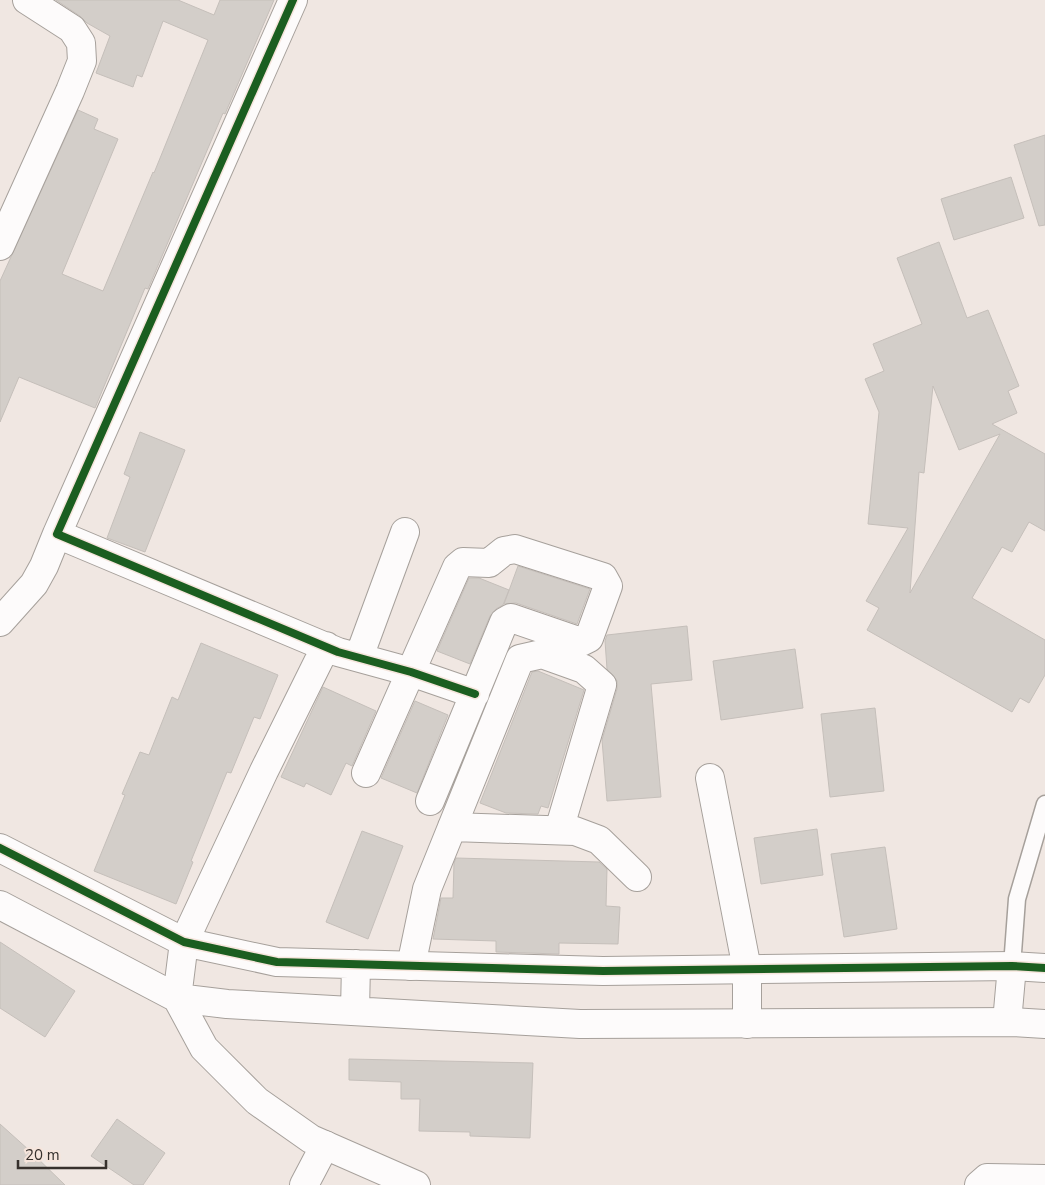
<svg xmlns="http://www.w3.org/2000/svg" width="1045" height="1185" viewBox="0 0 1045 1185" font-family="'Nunito Sans',sans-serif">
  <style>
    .building { fill: #d3cec9; stroke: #c5bfba; fill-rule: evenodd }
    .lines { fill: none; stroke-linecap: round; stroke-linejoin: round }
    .service-casing { stroke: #a6a09b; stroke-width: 19 }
    .minor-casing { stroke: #a6a09b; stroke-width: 30 }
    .tertiary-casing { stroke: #a6a09b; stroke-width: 30 }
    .service { stroke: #fdfbfb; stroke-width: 16 }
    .minor { stroke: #fdfbfb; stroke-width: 28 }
    .tertiary { stroke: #fdfbfb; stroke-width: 28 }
    .cycleway-casing { stroke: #f6e5dc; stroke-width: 11 }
    .cycleway { stroke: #1b5e20; stroke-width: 8 }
  </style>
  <rect width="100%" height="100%" fill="#f0e7e2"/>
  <path class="building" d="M 56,0 L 178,0 L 214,15 L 220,0 L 274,0 L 225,114 L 223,113 L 148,289 L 145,288 L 95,408 L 19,377 L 0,422 L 0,281 L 78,110 L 98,119 L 94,129 L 118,139 L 62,274 L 103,291 L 153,172 L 154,173 L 208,40 L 163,21 L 142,77 L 137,75 L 133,87 L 96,73 L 110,36 L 87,23 L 80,16 Z
    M 1045,135 L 1045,225 L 1039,226 L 1014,145 Z
    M 1011,177 L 1024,218 L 954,240 L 941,199 Z
    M 939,242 L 967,318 L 988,310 L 1019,386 L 1008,391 L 1017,413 L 992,424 L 1045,454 L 1045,531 L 1029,522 L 1012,552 L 1002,547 L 972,598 L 1045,640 L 1045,675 L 1029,703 L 1020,698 L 1012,712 L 867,630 L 879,608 L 866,601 L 908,528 L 868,524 L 879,412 L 865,379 L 884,371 L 873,344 L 922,324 L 897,258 ZM 933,386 L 959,450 L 1000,434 L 910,593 L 919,472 L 924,473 Z
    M 140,432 L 185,450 L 145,552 L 107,538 L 130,477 L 124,474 Z
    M 518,566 L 590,589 L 577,624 L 516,603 L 504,604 Z
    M 469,578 L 479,578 L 509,590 L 503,605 L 496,609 L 490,616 L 470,664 L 437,651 Z
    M 687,626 L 692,680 L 651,684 L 661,797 L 607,801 L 602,740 L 617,689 L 617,681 L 607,669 L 605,641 L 607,635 Z
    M 201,643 L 278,675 L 260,719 L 254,717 L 231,773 L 227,772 L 191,861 L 193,862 L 176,904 L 94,871 L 125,795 L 122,794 L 140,752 L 149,755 L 172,697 L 178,700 Z
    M 795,649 L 803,708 L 721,720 L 713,661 Z
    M 538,671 L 584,690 L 548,808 L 541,806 L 538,814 L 506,813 L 480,803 L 532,672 Z
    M 323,687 L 376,711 L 352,766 L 346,763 L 331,795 L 306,783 L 304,787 L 281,777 Z
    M 415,701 L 448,715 L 417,793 L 381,778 Z
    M 875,708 L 884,791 L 830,797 L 821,714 Z
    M 817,829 L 823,875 L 761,884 L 754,838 Z
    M 362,831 L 403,846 L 368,939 L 326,922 Z
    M 885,847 L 897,929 L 844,937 L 831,854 Z
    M 456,858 L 599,862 L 607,869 L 606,906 L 620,907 L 618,944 L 559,943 L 559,954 L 496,952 L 496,941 L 433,939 L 441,898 L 453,898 L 454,863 Z
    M 0,942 L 75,991 L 45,1037 L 0,1008 Z
    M 349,1059 L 533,1063 L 530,1138 L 470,1136 L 470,1132 L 419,1131 L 420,1099 L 401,1099 L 401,1082 L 349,1080 Z
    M 117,1119 L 165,1153 L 143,1185 L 134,1185 L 91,1156 Z
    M 0,1124 L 30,1151 L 65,1185 L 0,1185 Z"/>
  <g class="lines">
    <defs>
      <path id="service" d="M 1012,966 L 1017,899 L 1045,804"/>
      <path id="minor" d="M 293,0 L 57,534 L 338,652 L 411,672 L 475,694
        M 0,246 L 70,91 L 82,61 L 81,43 L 72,29 L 27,0
        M 0,622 L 34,584 L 44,566 L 57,534
        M 359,657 L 405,532
        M 366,773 L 457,567 L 463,562 L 489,563 L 504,551 L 515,549 L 603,577 L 608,586 L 589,638 L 581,642 L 511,618 L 504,622 L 430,801
        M 710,778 L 747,969 L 747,1024
        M 452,827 L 575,831 L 599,840 L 637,877
        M 184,942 L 264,771 L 326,646
        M 411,966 L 427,889 L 520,659 L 542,654 L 584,669 L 602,685 L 559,830
        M 1007,1022 L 1012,966
        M 304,1185 L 325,1145
        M 979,1185 L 987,1178 L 1045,1179"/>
      <path id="tertiary" d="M 0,848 L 184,942 L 277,962 L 603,971 L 1012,966 L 1045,968
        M 0,905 L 177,998 L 227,1004 L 580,1024 L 1013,1022 L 1045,1024
        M 184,942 L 177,998 L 204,1048 L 257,1101 L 311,1139 L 416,1185
        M 355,1011 L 356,964"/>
    </defs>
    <use href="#service" class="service-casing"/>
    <use href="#minor" class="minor-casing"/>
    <use href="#tertiary" class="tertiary-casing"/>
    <use href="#service" class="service"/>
    <use href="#minor" class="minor"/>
    <use href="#tertiary" class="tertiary"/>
    <defs>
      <path id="cycleway" d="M 293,0 L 57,534 L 338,652 L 411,672 L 475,694
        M 0,848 L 184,942 L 277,962 L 603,971 L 1012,966 L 1045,968"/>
    </defs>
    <use href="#cycleway" class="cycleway-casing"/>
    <use href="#cycleway" class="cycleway"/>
  </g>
  <path d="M18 1160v8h88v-8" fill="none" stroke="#37312d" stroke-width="2.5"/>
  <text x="25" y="1160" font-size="15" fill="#37312d" stroke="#f6e5dc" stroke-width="4" paint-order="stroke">20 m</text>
</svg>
